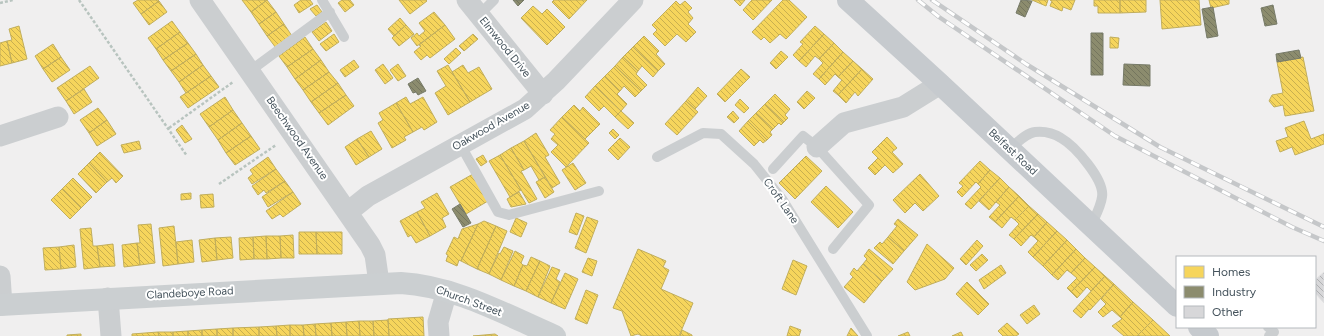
<svg xmlns="http://www.w3.org/2000/svg" width="1324" height="336" viewBox="0 0 1324 336" font-family="Figtree,sans-serif">
  <style>
    .homes { fill: url(#homes-back-hatch); stroke: #c1ae5c }
    .industry { fill: url(#industry-back-hatch); stroke: #777b69 }
    .building { fill: url(#building-back-hatch); stroke: #e1e1e2 }
    .lines { fill: none; stroke-linecap: round; stroke-linejoin: round }
    .path { stroke: #b8c4bf; stroke-width: 2.5; stroke-dasharray: 3 2; stroke-linecap: butt }
    .service { stroke: #cbced0; stroke-width: 10 }
    .minor { stroke: #cbced0; stroke-width: 21 }
    .secondary { stroke: #cbcfd1; stroke-width: 22 }
    .primary { stroke: #c6cace; stroke-width: 22 }
    .rail-casing { stroke: #c5c7c9; stroke-width: 4.5 }
    .rail { stroke: #fff; stroke-width: 3; stroke-dasharray: 9; stroke-linecap: butt }
    .labels { text-anchor: middle; dominant-baseline: central; stroke-width: 4; stroke-linejoin: round; paint-order: stroke }
    .street-label { font-size: 11px; fill: #45535c; stroke: #fff }
  </style>
  <defs>
    <pattern id="homes-back-hatch" width="6" height="6" patternUnits="userSpaceOnUse"><rect width="6" height="6" fill="#f6d55c"/><path d="M-1 5l2 2M0 0l6 6M5-1l2 2" fill="none" stroke="#c9af4f"/></pattern>
    <pattern id="industry-back-hatch" width="6" height="6" patternUnits="userSpaceOnUse"><rect width="6" height="6" fill="#8c8c6e"/><path d="M-1 5l2 2M0 0l6 6M5-1l2 2" fill="none" stroke="#74755e"/></pattern>
    <pattern id="building-back-hatch" width="6" height="6" patternUnits="userSpaceOnUse"><rect width="6" height="6" fill="#d7d7d9"/><path d="M-1 5l2 2M0 0l6 6M5-1l2 2" fill="none" stroke="#b0b1b3"/></pattern>
  </defs>
  <rect width="100%" height="100%" fill="#f0efef"/>
  <path class="homes" d="M 138,0 L 158,0 L 159,1 L 141,14 L 133,3 Z
    M 242,0 L 267,0 L 251,12 Z
    M 267,0 L 276,12 L 259,24 L 251,12 Z
    M 301,0 L 310,0 L 313,4 L 299,13 L 294,5 Z
    M 342,0 L 350,0 L 354,5 L 345,12 L 338,3 Z
    M 399,0 L 426,0 L 427,1 L 410,14 Z
    M 554,0 L 587,0 L 569,19 L 552,2 Z
    M 734,0 L 745,0 L 740,6 Z
    M 752,0 L 772,0 L 753,20 L 743,10 Z
    M 783,0 L 789,0 L 807,17 L 786,39 L 780,34 L 770,43 L 764,37 L 761,40 L 752,32 Z
    M 1032,0 L 1048,0 L 1046,6 Z
    M 1050,0 L 1075,0 L 1071,10 L 1063,7 L 1062,11 L 1050,6 L 1052,1 Z
    M 1094,0 L 1120,0 L 1120,13 L 1098,13 L 1098,6 L 1094,6 Z
    M 1120,0 L 1146,0 L 1146,12 L 1120,13 Z
    M 1160,0 L 1199,0 L 1201,25 L 1162,29 Z
    M 1209,0 L 1229,0 L 1229,4 L 1211,8 Z
    M 159,1 L 167,12 L 149,25 L 141,14 Z
    M 676,1 L 680,5 L 685,1 L 692,8 L 688,12 L 693,18 L 688,24 L 696,32 L 686,42 L 677,34 L 665,46 L 653,34 L 657,30 L 652,25 Z
    M 317,5 L 322,12 L 316,16 L 310,9 Z
    M 533,6 L 542,14 L 547,9 L 565,27 L 547,45 L 521,18 Z
    M 276,12 L 284,24 L 267,36 L 259,24 Z
    M 434,12 L 445,25 L 417,46 L 411,38 L 417,33 L 419,36 L 425,31 L 419,23 Z
    M 400,18 L 406,25 L 394,36 L 388,29 Z
    M 172,21 L 180,32 L 156,49 L 148,38 Z
    M 326,22 L 332,31 L 319,41 L 312,32 Z
    M 284,24 L 292,36 L 276,48 L 267,36 Z
    M 406,25 L 414,34 L 399,46 L 392,38 Z
    M 445,25 L 455,39 L 430,58 L 427,55 L 421,60 L 414,52 L 421,46 L 419,45 Z
    M 19,26 L 27,59 L 12,63 L 7,41 L 12,40 L 9,29 Z
    M 815,26 L 824,34 L 799,61 L 793,55 L 803,44 L 800,42 Z
    M 180,32 L 188,43 L 163,60 L 156,49 Z
    M 334,34 L 339,42 L 326,51 L 320,44 Z
    M 473,34 L 478,39 L 464,51 L 459,46 Z
    M 824,34 L 834,43 L 819,59 L 815,56 L 806,67 L 799,61 Z
    M 644,36 L 659,51 L 656,54 L 665,64 L 658,71 L 633,47 Z
    M 305,37 L 313,49 L 287,67 L 279,56 Z
    M 1110,37 L 1119,38 L 1118,48 L 1110,48 Z
    M 7,41 L 12,63 L 0,66 L 0,43 Z
    M 188,43 L 196,54 L 171,71 L 163,60 Z
    M 834,43 L 843,52 L 819,79 L 813,74 L 823,63 L 819,59 Z
    M 53,44 L 61,57 L 43,69 L 35,56 Z
    M 633,47 L 658,71 L 653,77 L 642,66 L 638,71 L 623,57 Z
    M 456,48 L 461,53 L 449,64 L 444,59 Z
    M 313,49 L 321,60 L 295,79 L 287,67 Z
    M 781,51 L 788,57 L 776,69 L 770,63 Z
    M 843,52 L 853,61 L 838,77 L 835,74 L 825,85 L 819,79 Z
    M 196,54 L 203,65 L 179,82 L 171,71 Z
    M 61,57 L 70,70 L 52,82 L 43,69 Z
    M 623,57 L 638,71 L 636,74 L 647,85 L 641,91 L 615,66 Z
    M 1303,57 L 1314,111 L 1285,116 L 1283,105 L 1274,107 L 1269,101 L 1272,95 L 1283,93 L 1277,62 Z
    M 321,60 L 329,72 L 303,90 L 295,79 Z
    M 354,60 L 359,67 L 345,77 L 340,70 Z
    M 853,61 L 862,69 L 838,95 L 833,91 L 842,80 L 838,77 Z
    M 383,64 L 393,78 L 385,84 L 375,70 Z
    M 398,64 L 406,76 L 398,81 L 390,70 Z
    M 203,65 L 211,76 L 186,93 L 179,82 Z
    M 448,65 L 470,102 L 448,115 L 435,93 L 446,86 L 437,71 Z
    M 463,65 L 468,73 L 479,67 L 492,89 L 470,102 L 452,72 Z
    M 90,66 L 99,78 L 66,101 L 57,88 Z
    M 615,66 L 641,91 L 635,97 L 624,86 L 620,91 L 605,76 Z
    M 741,69 L 750,77 L 725,102 L 717,94 Z
    M 862,69 L 873,79 L 858,96 L 855,92 L 846,103 L 838,95 Z
    M 329,72 L 338,83 L 311,102 L 303,90 Z
    M 211,76 L 219,87 L 188,108 L 180,97 Z
    M 605,76 L 620,91 L 617,94 L 627,104 L 621,111 L 595,86 Z
    M 338,83 L 346,95 L 319,113 L 311,102 Z
    M 595,86 L 621,111 L 615,117 L 604,106 L 599,111 L 585,97 Z
    M 698,87 L 707,96 L 695,109 L 686,101 Z
    M 84,89 L 92,102 L 74,114 L 66,101 Z
    M 807,91 L 815,98 L 804,109 L 797,102 Z
    M 775,94 L 790,109 L 785,115 L 788,118 L 784,122 L 765,104 Z
    M 346,95 L 354,106 L 328,125 L 319,113 Z
    M 225,97 L 233,110 L 209,127 L 200,114 Z
    M 406,97 L 410,104 L 423,97 L 437,122 L 424,130 L 422,127 L 413,132 L 396,103 Z
    M 740,99 L 749,108 L 744,113 L 735,105 Z
    M 686,101 L 698,112 L 677,135 L 665,124 Z
    M 396,103 L 413,132 L 404,137 L 406,140 L 392,148 L 378,123 L 383,120 L 379,113 Z
    M 765,104 L 784,122 L 781,125 L 779,123 L 773,129 L 756,113 Z
    M 574,105 L 580,111 L 583,107 L 600,124 L 585,139 L 562,117 Z
    M 98,108 L 107,120 L 89,133 L 80,120 Z
    M 233,110 L 242,123 L 218,140 L 209,127 Z
    M 621,111 L 634,123 L 628,129 L 615,117 Z
    M 733,111 L 739,118 L 734,123 L 727,117 Z
    M 756,113 L 773,129 L 770,132 L 772,135 L 767,140 L 748,121 Z
    M 562,117 L 589,143 L 566,167 L 551,152 L 558,145 L 551,139 L 555,134 L 550,130 Z
    M 107,120 L 116,134 L 97,146 L 89,133 Z
    M 748,121 L 767,140 L 763,143 L 760,140 L 754,146 L 739,131 Z
    M 1304,121 L 1311,139 L 1324,134 L 1324,144 L 1295,155 L 1292,147 L 1280,152 L 1276,141 L 1288,137 L 1285,128 Z
    M 242,123 L 251,136 L 226,153 L 218,140 Z
    M 182,125 L 192,139 L 185,143 L 176,130 Z
    M 613,129 L 619,135 L 615,139 L 609,133 Z
    M 371,131 L 382,149 L 369,157 L 357,139 Z
    M 536,133 L 549,155 L 545,157 L 560,183 L 552,188 L 524,141 Z
    M 251,136 L 260,149 L 235,165 L 226,153 Z
    M 887,137 L 897,148 L 892,152 L 903,164 L 893,173 L 885,165 L 875,175 L 868,168 L 878,158 L 872,152 Z
    M 620,138 L 630,147 L 618,160 L 608,150 Z
    M 357,139 L 369,157 L 356,165 L 345,147 Z
    M 139,141 L 141,149 L 124,153 L 121,145 Z
    M 524,141 L 545,177 L 539,180 L 531,166 L 524,170 L 511,148 Z
    M 511,148 L 524,170 L 521,171 L 537,199 L 529,203 L 500,155 Z
    M 100,152 L 123,176 L 116,183 L 112,178 L 107,182 L 89,163 Z
    M 483,155 L 487,162 L 481,166 L 476,159 Z
    M 500,155 L 521,190 L 510,197 L 489,161 Z
    M 806,156 L 822,171 L 795,199 L 779,183 Z
    M 268,157 L 276,169 L 252,184 L 248,178 L 253,174 L 250,170 Z
    M 980,161 L 990,170 L 978,184 L 976,182 L 962,197 L 957,192 L 963,186 L 959,183 Z
    M 89,163 L 107,182 L 96,193 L 78,174 Z
    M 573,163 L 586,183 L 575,190 L 562,170 Z
    M 276,169 L 285,181 L 266,193 L 264,190 L 258,195 L 252,186 Z
    M 990,170 L 1000,178 L 971,209 L 965,204 L 981,187 L 978,184 Z
    M 473,174 L 488,201 L 466,214 L 450,187 Z
    M 920,174 L 939,196 L 923,211 L 915,203 L 905,213 L 893,200 Z
    M 545,177 L 554,192 L 545,198 L 536,182 Z
    M 73,178 L 92,197 L 81,208 L 62,189 Z
    M 1000,178 L 1009,187 L 989,210 L 979,201 Z
    M 285,181 L 293,192 L 268,207 L 262,197 Z
    M 826,186 L 853,212 L 838,228 L 811,202 Z
    M 1009,187 L 1019,196 L 995,222 L 989,217 L 1000,205 L 996,202 Z
    M 62,189 L 81,208 L 70,219 L 51,200 Z
    M 293,192 L 301,204 L 283,217 L 280,214 L 272,219 L 266,211 Z
    M 519,192 L 526,204 L 511,207 L 507,199 Z
    M 191,193 L 191,199 L 181,200 L 181,194 Z
    M 437,193 L 449,214 L 442,218 L 446,227 L 430,236 L 417,212 L 425,208 L 421,202 Z
    M 213,194 L 214,207 L 201,208 L 200,195 Z
    M 1019,196 L 1029,206 L 1015,220 L 1011,217 L 1002,228 L 995,222 Z
    M 1029,206 L 1038,214 L 1014,239 L 1009,235 L 1019,224 L 1015,220 Z
    M 417,212 L 430,236 L 416,243 L 411,235 L 408,237 L 400,221 Z
    M 576,213 L 584,216 L 577,235 L 569,232 Z
    M 1038,214 L 1047,222 L 1034,237 L 1031,235 L 1021,246 L 1014,239 Z
    M 587,217 L 598,221 L 586,253 L 575,248 Z
    M 516,218 L 527,223 L 521,237 L 510,232 Z
    M 898,219 L 918,235 L 904,251 L 888,237 L 897,226 L 894,224 Z
    M 484,221 L 496,226 L 477,269 L 461,261 L 478,224 Z
    M 1047,222 L 1057,231 L 1033,257 L 1028,252 L 1038,241 L 1034,237 Z
    M 151,224 L 155,263 L 140,265 L 137,243 L 140,243 L 138,225 Z
    M 478,224 L 461,261 L 459,260 L 457,266 L 446,261 L 448,255 L 446,254 L 454,237 L 458,239 L 462,229 Z
    M 174,226 L 178,264 L 163,266 L 159,228 Z
    M 496,226 L 507,231 L 489,274 L 477,269 Z
    M 91,228 L 93,246 L 97,246 L 100,267 L 84,269 L 80,229 Z
    M 1057,231 L 1067,240 L 1043,266 L 1033,257 Z
    M 299,232 L 316,232 L 317,254 L 299,254 Z
    M 316,232 L 342,232 L 342,254 L 317,254 Z
    M 293,235 L 294,258 L 281,258 L 280,236 Z
    M 266,236 L 267,259 L 254,259 L 253,237 Z
    M 266,236 L 280,236 L 281,258 L 267,259 Z
    M 231,237 L 233,258 L 217,260 L 215,238 Z
    M 253,237 L 254,259 L 240,260 L 239,238 Z
    M 888,237 L 904,251 L 893,264 L 874,248 L 880,242 L 882,244 Z
    M 215,238 L 217,260 L 202,262 L 199,240 Z
    M 192,240 L 194,262 L 178,264 L 176,242 Z
    M 977,240 L 983,246 L 966,265 L 960,259 Z
    M 1067,240 L 1076,249 L 1052,275 L 1043,266 Z
    M 137,243 L 140,265 L 124,267 L 122,245 Z
    M 113,244 L 115,266 L 100,267 L 97,246 Z
    M 927,244 L 954,268 L 945,279 L 915,290 L 907,282 Z
    M 74,245 L 76,267 L 61,269 L 59,247 Z
    M 59,247 L 61,269 L 45,270 L 43,248 Z
    M 504,247 L 513,251 L 501,280 L 489,274 L 499,253 L 500,254 Z
    M 638,249 L 666,261 L 663,267 L 669,270 L 661,289 L 693,303 L 679,336 L 642,336 L 638,334 L 631,336 L 622,311 L 613,308 Z
    M 869,249 L 893,269 L 882,281 L 863,264 L 867,259 L 864,256 Z
    M 1076,249 L 1085,258 L 1071,273 L 1067,270 L 1058,280 L 1052,275 Z
    M 515,251 L 524,256 L 521,263 L 523,265 L 514,286 L 501,280 Z
    M 982,254 L 988,260 L 976,271 L 970,265 Z
    M 531,257 L 540,261 L 526,291 L 514,286 L 523,265 L 527,266 Z
    M 588,258 L 597,261 L 592,276 L 582,272 Z
    M 1085,258 L 1095,267 L 1071,292 L 1067,288 L 1077,278 L 1071,273 Z
    M 793,260 L 807,266 L 796,295 L 782,289 Z
    M 540,261 L 550,266 L 538,297 L 526,291 Z
    M 863,264 L 882,281 L 864,303 L 844,287 L 853,277 L 850,274 L 854,268 L 857,271 Z
    M 1001,265 L 1006,273 L 984,289 L 979,280 Z
    M 552,267 L 560,270 L 556,279 L 560,282 L 551,303 L 538,297 Z
    M 1095,267 L 1105,276 L 1091,291 L 1087,287 L 1077,298 L 1071,292 Z
    M 565,273 L 578,279 L 565,309 L 551,303 Z
    M 1105,276 L 1114,284 L 1090,310 L 1089,309 L 1081,318 L 1073,311 Z
    M 967,282 L 989,304 L 978,315 L 956,294 Z
    M 1114,284 L 1133,302 L 1120,317 L 1112,310 L 1103,317 L 1098,312 L 1106,304 L 1101,299 Z
    M 586,290 L 598,295 L 587,324 L 575,319 Z
    M 1133,302 L 1153,320 L 1137,336 L 1124,336 L 1112,326 L 1122,319 L 1120,317 Z
    M 1034,305 L 1040,314 L 1027,324 L 1020,315 Z
    M 423,317 L 424,336 L 389,336 L 388,319 Z
    M 388,320 L 389,336 L 374,336 L 373,321 Z
    M 1153,320 L 1170,336 L 1139,336 L 1138,335 Z
    M 359,321 L 373,321 L 374,336 L 360,336 Z
    M 359,321 L 360,336 L 347,336 L 346,322 Z
    M 346,322 L 347,336 L 332,336 L 331,323 Z
    M 331,323 L 332,336 L 316,336 L 315,324 Z
    M 1007,323 L 1019,334 L 1016,336 L 1003,336 L 998,331 Z
    M 315,324 L 316,336 L 304,336 L 303,325 Z
    M 290,325 L 303,325 L 304,336 L 290,336 Z
    M 290,325 L 290,336 L 277,336 L 276,326 Z
    M 276,326 L 277,336 L 259,336 L 259,327 Z
    M 790,326 L 801,330 L 799,336 L 787,336 Z
    M 259,327 L 259,336 L 233,336 L 233,328 Z
    M 233,328 L 233,336 L 217,336 L 217,329 Z
    M 851,328 L 858,336 L 847,336 Z
    M 217,329 L 217,336 L 202,336 L 202,330 Z
    M 202,330 L 202,336 L 188,336 L 188,331 Z
    M 682,330 L 692,335 L 692,336 L 680,336 Z
    M 188,331 L 188,336 L 173,336 L 173,332 Z
    M 158,332 L 173,332 L 173,336 L 159,336 Z
    M 158,332 L 159,336 L 132,336 L 132,334 Z
    M 908,332 L 910,336 L 898,336 Z
    M 961,332 L 963,336 L 952,336 Z
    M 81,334 L 81,336 L 67,336 L 67,335 Z
    M 495,334 L 498,336 L 473,336 Z"/>
  <path class="industry" d="M 513,0 L 524,0 L 518,6 Z
    M 1021,0 L 1032,1 L 1025,17 L 1016,13 Z
    M 1273,5 L 1277,24 L 1265,26 L 1261,8 Z
    M 1213,7 L 1218,36 L 1207,38 L 1202,9 Z
    M 1091,33 L 1103,33 L 1103,75 L 1091,75 Z
    M 1299,50 L 1301,58 L 1277,62 L 1276,54 Z
    M 1124,64 L 1150,65 L 1150,86 L 1123,85 Z
    M 418,78 L 426,91 L 418,95 L 416,92 L 413,93 L 408,84 Z
    M 460,204 L 471,223 L 463,227 L 452,209 Z"/>
  <path class="building" d="M 1324,272 L 1324,303 L 1315,293 L 1315,280 Z"/>
  <g class="lines">
    <path class="path" d="M 79,0 L 187,156
      M 0,3 L 13,0
      M 169,128 L 233,82
      M 219,184 L 276,145"/>
    <path class="service" d="M 322,0 L 344,37
      M 479,15 L 494,0
      M 250,71 L 330,12
      M 460,144 L 498,212 L 509,215 L 599,191
      M 1009,149 C 1016,144 1026,133 1035,132 C 1044,131 1053,133 1061,138 C 1075,146 1105,180 1102,197 C 1101,206 1095,217 1091,226
      M 657,157 L 703,133 L 721,134 L 754,164 L 782,199 L 867,336
      M 773,169 L 803,136 L 817,147 L 869,205 L 833,249
      M 1268,327 L 1274,332 L 1269,336"/>
    <path class="minor" d="M 200,0 L 370,245 L 375,255 L 379,283
      M 467,0 L 543,94
      M 0,136 L 58,117
      M 817,147 L 844,123 L 903,107 L 940,84
      M 348,212 L 368,196 L 525,109 L 556,81 L 633,0
      M 0,276 L 2,305
      M 108,298 L 111,336
      M 439,336 L 438,322 L 447,291"/>
    <path class="secondary" d="M 0,305 L 401,283 C 455,286 506,315 555,336"/>
    <path class="primary" d="M 848,0 L 940,84 L 1177,306
      M 1199,327 L 1208,336"/>
    <defs>
      <path id="rail" d="M 918,0 L 939,17 L 1115,136 L 1292,227 L 1324,241
        M 932,0 L 1026,64 L 1160,147 L 1324,227"/>
    </defs>
    <use href="#rail" class="rail-casing"/>
    <use href="#rail" class="rail"/>
  </g>
  <g class="labels">
    <g class="street-label">
      <text transform="translate(505 47) rotate(51)">Elmwood Drive</text>
      <text transform="translate(491 126) rotate(-30)">Oakwood Avenue</text>
      <text transform="translate(297 138) rotate(55)">Beechwood Avenue</text>
      <text transform="translate(1013 152) rotate(43)">Belfast Road</text>
      <text transform="translate(781 201) rotate(55)">Croft Lane</text>
      <text transform="translate(190 293) rotate(-3)">Clandeboye Road</text>
      <text transform="translate(469 301) rotate(20)">Church Street</text>
    </g>
  </g>
  <rect x="1176" y="256" width="140" height="72" fill="#ffffff" stroke="#b5babe"/>
  <rect x="1184" y="266" width="20" height="12" fill="#f6d55c" stroke="#b5babe"/>
  <text x="1212" y="276" font-size="12" fill="#45535c">Homes</text>
  <rect x="1184" y="286" width="20" height="12" fill="#8c8c6e" stroke="#b5babe"/>
  <text x="1212" y="296" font-size="12" fill="#45535c">Industry</text>
  <rect x="1184" y="306" width="20" height="12" fill="#d7d7d9" stroke="#b5babe"/>
  <text x="1212" y="316" font-size="12" fill="#45535c">Other</text>
</svg>
